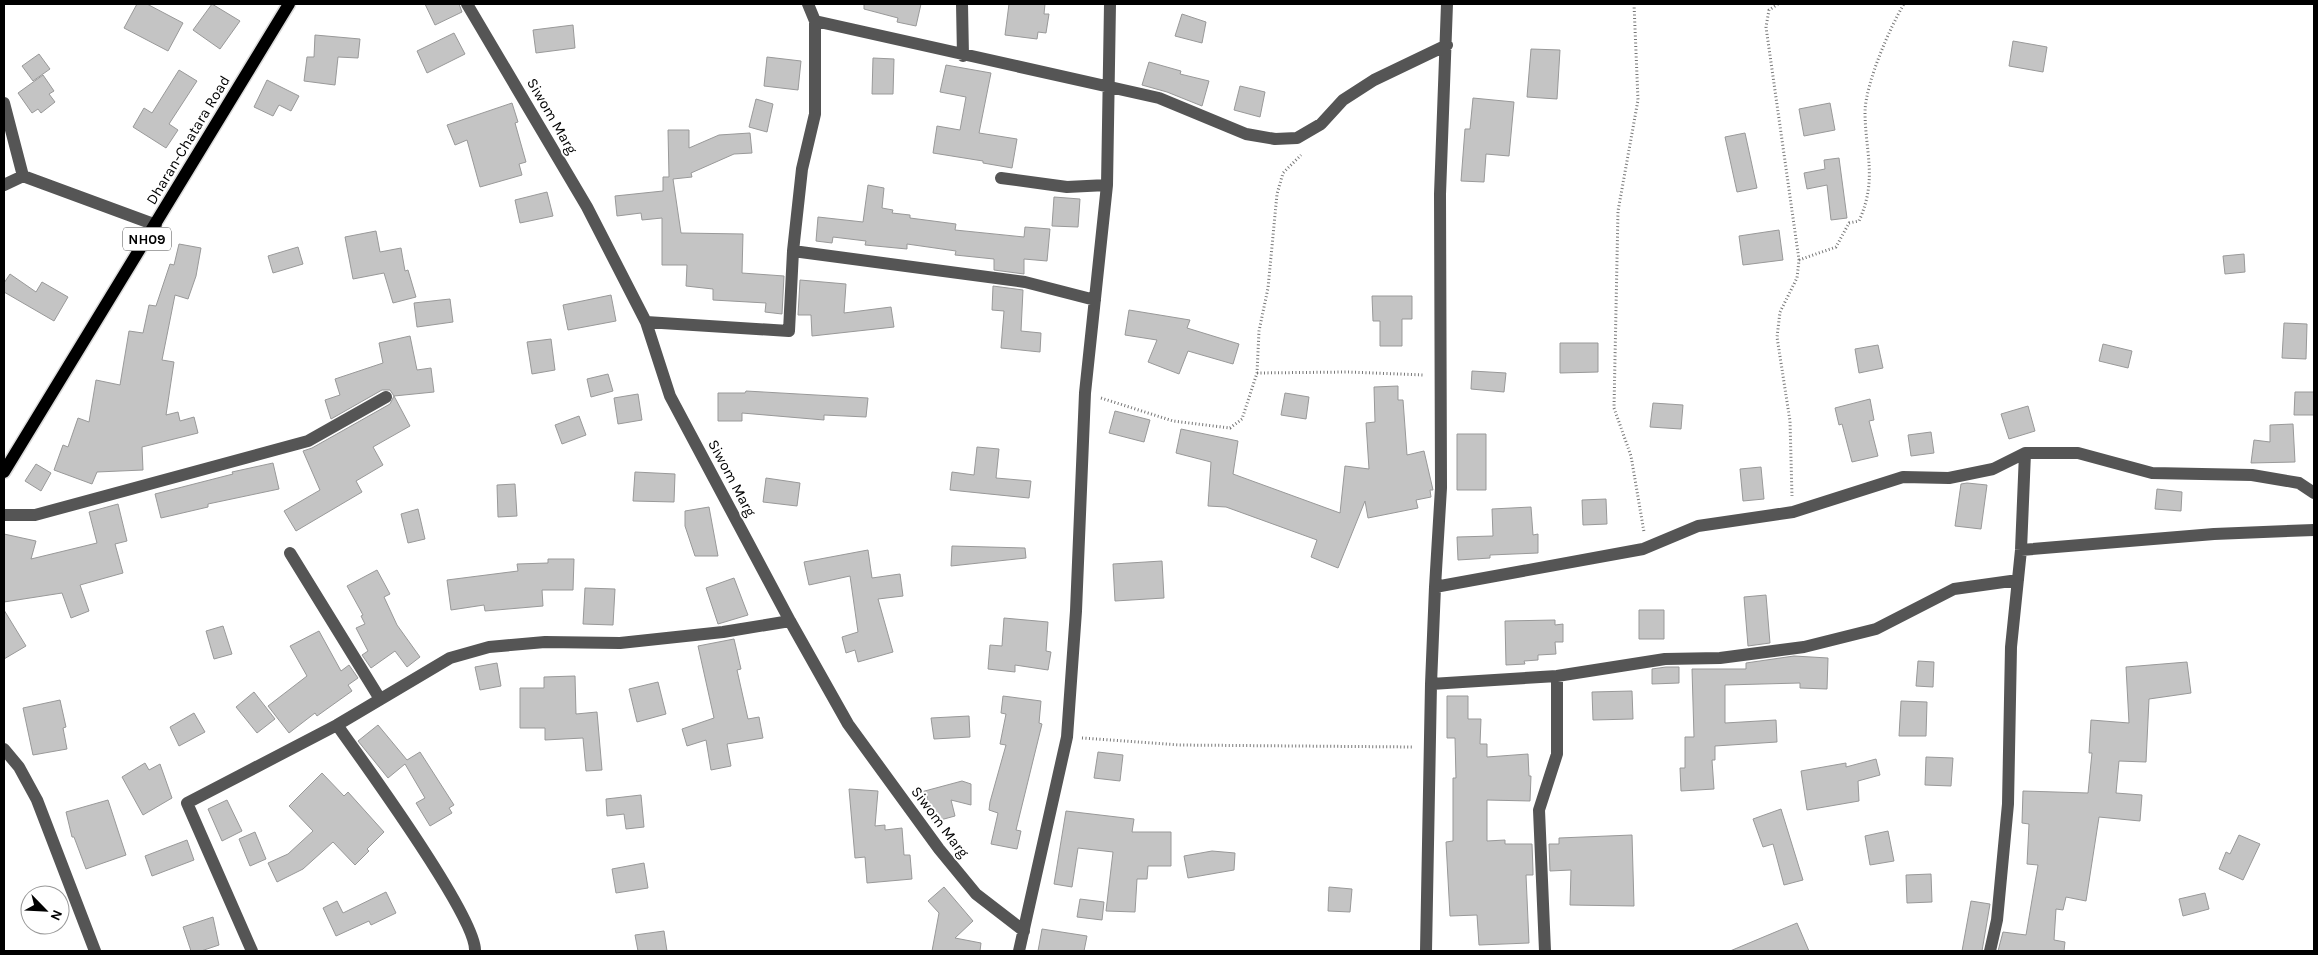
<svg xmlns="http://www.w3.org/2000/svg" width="2318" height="955" viewBox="0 0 2318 955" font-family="Karla,sans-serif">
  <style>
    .building { fill: #c4c4c4; stroke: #999 }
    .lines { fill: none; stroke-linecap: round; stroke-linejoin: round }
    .major-casing { stroke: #dbdbdb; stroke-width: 15 }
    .path { stroke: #777; stroke-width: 3; stroke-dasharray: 1 2.5; stroke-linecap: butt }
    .minor { stroke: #555; stroke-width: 12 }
    .major { stroke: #000; stroke-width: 12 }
    .labels { text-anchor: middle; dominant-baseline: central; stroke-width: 4; stroke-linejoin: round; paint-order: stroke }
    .shield { fill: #fff; stroke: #4c4c4c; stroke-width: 1 }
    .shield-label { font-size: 14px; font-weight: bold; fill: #000 }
    .street-label { font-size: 15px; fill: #000; stroke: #fff }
  </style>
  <rect width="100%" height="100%" fill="#fff"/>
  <path class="building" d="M 137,4 L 147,4 L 183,23 L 168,51 L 124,28 Z
    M 212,4 L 240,21 L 220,49 L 193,30 Z
    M 425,4 L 459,4 L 462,12 L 435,25 Z
    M 864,4 L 921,4 L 916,26 L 897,22 L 898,18 L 864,9 Z
    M 1009,4 L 1045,4 L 1044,14 L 1049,14 L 1046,33 L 1038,32 L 1037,39 L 1005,35 Z
    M 1182,14 L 1206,22 L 1202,43 L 1175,36 Z
    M 573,25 L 575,48 L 536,53 L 533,30 Z
    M 454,33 L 465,54 L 427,73 L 417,51 Z
    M 315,35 L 360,39 L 358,58 L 338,57 L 335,85 L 304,81 L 307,57 L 314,57 Z
    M 2013,41 L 2047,47 L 2043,72 L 2009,66 Z
    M 1531,49 L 1560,50 L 1557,99 L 1527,97 Z
    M 39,54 L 50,69 L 33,81 L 22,66 Z
    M 767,57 L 801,61 L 798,90 L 764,86 Z
    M 873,58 L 894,59 L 893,94 L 872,94 Z
    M 1149,62 L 1181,71 L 1180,74 L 1209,81 L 1202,106 L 1167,92 L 1142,85 Z
    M 946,65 L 991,73 L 979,133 L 1017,139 L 1012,168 L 983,163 L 983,161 L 933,153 L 937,126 L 960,130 L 966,97 L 940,92 Z
    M 179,70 L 197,81 L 169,124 L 178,130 L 166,148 L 133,127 L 144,108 L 152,113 Z
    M 43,75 L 54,91 L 49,94 L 55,102 L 41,113 L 38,109 L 32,113 L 18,93 Z
    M 267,80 L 299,96 L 291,111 L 279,105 L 273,116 L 254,107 Z
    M 1240,86 L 1265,92 L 1260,117 L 1234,110 Z
    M 1473,98 L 1514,102 L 1509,156 L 1486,154 L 1484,182 L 1461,181 L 1465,129 L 1470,129 Z
    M 756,99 L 773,104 L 767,132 L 749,127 Z
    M 512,103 L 518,122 L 515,123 L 526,162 L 519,164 L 522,175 L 480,187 L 467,140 L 455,145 L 447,125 Z
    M 1830,103 L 1835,130 L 1804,136 L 1799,109 Z
    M 668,130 L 689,130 L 689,148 L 719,135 L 750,133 L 752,153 L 734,154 L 691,173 L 692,177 L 673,179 L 681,233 L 743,234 L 742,273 L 784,276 L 782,314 L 765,312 L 766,303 L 713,300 L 713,289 L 686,286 L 687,265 L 662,265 L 662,218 L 642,220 L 641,213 L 617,216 L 615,196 L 663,191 L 663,177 L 669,177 Z
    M 1745,133 L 1757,188 L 1737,192 L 1725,137 Z
    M 1839,158 L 1847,218 L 1831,220 L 1827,185 L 1807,189 L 1804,173 L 1825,169 L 1824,160 Z
    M 868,185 L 884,188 L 882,208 L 893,210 L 892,213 L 910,215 L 910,218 L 956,224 L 955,230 L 1024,237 L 1025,227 L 1050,229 L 1047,261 L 1024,259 L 1024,274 L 994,270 L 994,259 L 955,255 L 956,251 L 907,244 L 907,249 L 865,245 L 866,241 L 833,237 L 832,243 L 816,241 L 818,217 L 863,222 Z
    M 547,192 L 553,216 L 520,223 L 515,200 Z
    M 1054,197 L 1080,199 L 1078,227 L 1052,226 Z
    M 1779,230 L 1783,260 L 1743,265 L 1739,236 Z
    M 376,231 L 380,252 L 401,248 L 405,271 L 408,270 L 416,297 L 393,303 L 384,273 L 353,279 L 345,237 Z
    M 179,244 L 201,248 L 196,276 L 188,299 L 175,295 L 162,360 L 174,362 L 166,415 L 178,412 L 180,421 L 194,417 L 198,433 L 142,447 L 143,470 L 97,472 L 92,484 L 54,470 L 63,445 L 68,447 L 78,418 L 89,422 L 96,380 L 120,385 L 129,331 L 143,333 L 149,305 L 156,306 L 170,264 L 174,265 Z
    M 298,247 L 303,264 L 273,273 L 268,256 Z
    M 2244,254 L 2245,272 L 2225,274 L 2223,256 Z
    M 10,274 L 36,292 L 42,282 L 68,297 L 54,321 L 4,292 L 4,283 Z
    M 800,280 L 846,284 L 844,313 L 891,307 L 894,327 L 812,336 L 811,315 L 798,315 Z
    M 993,286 L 1023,290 L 1021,331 L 1041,333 L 1040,352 L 1001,348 L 1004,311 L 992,310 Z
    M 611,295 L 616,321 L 568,330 L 563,305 Z
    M 1372,296 L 1412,296 L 1412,319 L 1402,319 L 1402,346 L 1380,346 L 1380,321 L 1373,321 Z
    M 450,299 L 453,322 L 417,327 L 414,303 Z
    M 1129,310 L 1190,320 L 1187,328 L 1239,344 L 1233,364 L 1188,351 L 1179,374 L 1148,362 L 1157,340 L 1125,335 Z
    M 2284,323 L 2307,324 L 2306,359 L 2282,358 Z
    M 410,336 L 417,370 L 431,368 L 434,392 L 394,396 L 390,390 L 382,390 L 331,419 L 325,400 L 340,395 L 335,379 L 383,363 L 379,343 Z
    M 551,339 L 555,370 L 532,374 L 527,342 Z
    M 1560,343 L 1598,343 L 1598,372 L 1560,373 Z
    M 2103,344 L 2132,351 L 2128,368 L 2099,361 Z
    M 1878,345 L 1883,368 L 1859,373 L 1855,349 Z
    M 1472,371 L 1506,373 L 1504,392 L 1471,389 Z
    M 608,374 L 613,391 L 591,397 L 587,379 Z
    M 1398,386 L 1398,400 L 1403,400 L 1407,455 L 1424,451 L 1433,490 L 1430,490 L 1431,497 L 1416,500 L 1418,508 L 1368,518 L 1365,501 L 1338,568 L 1311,557 L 1317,540 L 1226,507 L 1208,506 L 1211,462 L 1176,453 L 1181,429 L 1238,441 L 1233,474 L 1340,513 L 1345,466 L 1369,469 L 1366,423 L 1375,422 L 1374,387 Z
    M 746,391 L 868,398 L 866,417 L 824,415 L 824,420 L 742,413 L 742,421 L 718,421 L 718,393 L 745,393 Z
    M 2295,392 L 2314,392 L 2314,415 L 2294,415 Z
    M 1285,393 L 1309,397 L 1306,419 L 1281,415 Z
    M 638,394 L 642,420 L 618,424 L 614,398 Z
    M 394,396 L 410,426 L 373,447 L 383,465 L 356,481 L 362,492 L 296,531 L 284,511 L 320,490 L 303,451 L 312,448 L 390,404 Z
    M 1870,399 L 1874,420 L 1869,421 L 1878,456 L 1852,462 L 1842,424 L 1839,425 L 1835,408 Z
    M 1653,403 L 1683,405 L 1681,429 L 1650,427 Z
    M 2028,406 L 2035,431 L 2009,439 L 2001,414 Z
    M 1115,411 L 1150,420 L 1144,442 L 1109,433 Z
    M 579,416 L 586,435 L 562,444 L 555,425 Z
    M 2293,424 L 2295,462 L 2251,463 L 2254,440 L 2270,442 L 2270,425 Z
    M 1931,432 L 1934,453 L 1911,456 L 1908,435 Z
    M 1457,434 L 1486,434 L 1486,490 L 1457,490 Z
    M 977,447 L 999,449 L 996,478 L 1031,481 L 1029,498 L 950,490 L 952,472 L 974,475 Z
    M 273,463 L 279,489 L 208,504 L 208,507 L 161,518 L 155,494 L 233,474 L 232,472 Z
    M 36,464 L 51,473 L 41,491 L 25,481 Z
    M 1761,467 L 1764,499 L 1743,501 L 1740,469 Z
    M 635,472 L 675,474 L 674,502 L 633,501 Z
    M 766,478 L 800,483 L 797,506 L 763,502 Z
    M 1967,483 L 1987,485 L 1981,529 L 1955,526 L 1961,484 Z
    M 515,484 L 517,516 L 498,517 L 497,485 Z
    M 2157,489 L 2182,492 L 2181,511 L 2155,509 Z
    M 1606,499 L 1607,524 L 1583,525 L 1582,500 Z
    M 118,504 L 127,541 L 115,544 L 123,573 L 80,585 L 89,611 L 71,618 L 62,593 L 4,602 L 4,534 L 36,541 L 31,559 L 97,543 L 89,512 Z
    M 709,507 L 718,556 L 695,556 L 685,526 L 685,511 Z
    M 1531,507 L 1533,535 L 1538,534 L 1538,553 L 1490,555 L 1490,558 L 1458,560 L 1457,537 L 1493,536 L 1492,509 Z
    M 418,509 L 425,539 L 408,543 L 401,514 Z
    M 952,546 L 1025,548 L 1026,558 L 951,566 Z
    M 868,550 L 872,578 L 900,574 L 903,596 L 878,599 L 893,652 L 858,662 L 855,650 L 846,653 L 842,637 L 858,632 L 850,576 L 809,585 L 804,562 Z
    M 548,559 L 574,559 L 573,590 L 542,590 L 543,606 L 485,611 L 484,605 L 451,610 L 447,580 L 518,571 L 517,564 L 548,563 Z
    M 1162,561 L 1164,598 L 1115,601 L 1113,564 Z
    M 377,570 L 390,594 L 384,597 L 397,625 L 420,657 L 407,667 L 395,651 L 371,668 L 362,655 L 368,651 L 356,628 L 365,624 L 361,616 L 363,615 L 347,586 Z
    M 734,578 L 748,615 L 718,624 L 706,588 Z
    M 585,588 L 615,589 L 613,625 L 583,624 Z
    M 1766,595 L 1770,643 L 1748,646 L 1744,597 Z
    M 4,610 L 26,646 L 4,659 Z
    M 1639,610 L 1664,610 L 1664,639 L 1639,639 Z
    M 1004,618 L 1048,622 L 1046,651 L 1051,652 L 1048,670 L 1015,665 L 1015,672 L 988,669 L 990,645 L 1002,646 Z
    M 1555,620 L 1555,625 L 1563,624 L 1563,642 L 1555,642 L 1556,654 L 1538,655 L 1538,660 L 1524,661 L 1525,664 L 1506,665 L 1505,621 Z
    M 223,626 L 232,654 L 214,659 L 206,631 Z
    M 319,631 L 341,671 L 349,665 L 358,678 L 348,685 L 352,691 L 317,716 L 315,713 L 289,733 L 268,706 L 307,676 L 290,646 Z
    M 734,639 L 741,669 L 737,670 L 748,719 L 759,717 L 763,738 L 727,744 L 731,766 L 711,770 L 706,740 L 687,746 L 682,729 L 714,718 L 698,646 Z
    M 1794,656 L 1828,658 L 1827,689 L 1800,688 L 1800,683 L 1725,685 L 1725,723 L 1776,720 L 1777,742 L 1715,746 L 1715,760 L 1712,760 L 1714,789 L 1681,791 L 1680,768 L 1685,768 L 1685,737 L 1694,737 L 1692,669 L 1746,669 L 1746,663 Z
    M 1918,661 L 1934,662 L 1933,687 L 1916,686 Z
    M 2187,662 L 2191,693 L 2149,699 L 2146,762 L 2119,761 L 2116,793 L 2142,795 L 2140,821 L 2099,817 L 2086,901 L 2066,897 L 2063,910 L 2056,909 L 2054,940 L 2065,942 L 2064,951 L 1998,951 L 2003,932 L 2026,935 L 2038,865 L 2027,864 L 2029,824 L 2022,823 L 2023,791 L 2088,793 L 2092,753 L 2089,753 L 2091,720 L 2129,723 L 2126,667 Z
    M 497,663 L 501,686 L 480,690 L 475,667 Z
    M 1666,667 L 1679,667 L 1679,683 L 1652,684 L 1652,669 Z
    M 575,676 L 576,714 L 597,712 L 602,770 L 586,771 L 583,738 L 545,740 L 545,728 L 520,728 L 520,688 L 544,688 L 544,677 Z
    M 658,682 L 666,714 L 637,722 L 629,689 Z
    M 1632,691 L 1633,719 L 1593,720 L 1592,692 Z
    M 254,692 L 275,719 L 257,733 L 236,707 Z
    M 1003,696 L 1041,701 L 1039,723 L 1042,724 L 1016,830 L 1021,831 L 1017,849 L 991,844 L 998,813 L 989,810 L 990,802 L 1006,745 L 1000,744 L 1006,714 L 1001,713 Z
    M 1447,696 L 1468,696 L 1468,719 L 1481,719 L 1480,744 L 1487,744 L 1487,757 L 1528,754 L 1529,776 L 1531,776 L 1530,801 L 1487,800 L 1487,841 L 1505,840 L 1505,844 L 1532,844 L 1533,871 L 1533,875 L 1526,875 L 1529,943 L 1479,945 L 1477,915 L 1450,916 L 1446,842 L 1453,841 L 1453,778 L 1456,778 L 1455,738 L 1447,738 Z
    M 60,700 L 66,727 L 63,728 L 67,749 L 33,755 L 23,708 Z
    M 1901,701 L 1927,702 L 1926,736 L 1899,736 Z
    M 194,713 L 205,732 L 179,746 L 170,727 Z
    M 969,716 L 970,737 L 934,739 L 931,718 Z
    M 378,725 L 407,760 L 420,752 L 454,805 L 449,808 L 452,813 L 430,826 L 416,803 L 425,798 L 405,764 L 388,778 L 358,741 Z
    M 1098,752 L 1123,755 L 1120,781 L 1094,778 Z
    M 1926,757 L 1953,758 L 1951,786 L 1925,785 Z
    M 1876,759 L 1880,775 L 1858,781 L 1859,801 L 1807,810 L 1801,771 L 1846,763 L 1846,767 Z
    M 145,763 L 149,770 L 160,764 L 172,798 L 143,815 L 122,777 Z
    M 322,773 L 344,796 L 348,792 L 384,832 L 367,849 L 369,851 L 355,865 L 333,842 L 303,869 L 277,882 L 268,863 L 288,854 L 313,831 L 289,806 Z
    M 962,781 L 971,784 L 971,805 L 951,800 L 955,816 L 933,822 L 926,793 L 921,792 Z
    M 849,789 L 878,791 L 875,826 L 885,825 L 885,830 L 902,828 L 904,855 L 910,855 L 912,879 L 867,883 L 865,857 L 855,858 Z
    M 641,795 L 644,827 L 626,829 L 624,814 L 607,816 L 606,799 Z
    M 108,800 L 126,855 L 86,869 L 74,837 L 72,837 L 66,812 Z
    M 227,800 L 242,831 L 222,841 L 208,809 Z
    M 1781,809 L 1803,880 L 1784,885 L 1773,844 L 1763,847 L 1753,819 Z
    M 1066,811 L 1134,819 L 1132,832 L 1171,832 L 1171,866 L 1148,866 L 1147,879 L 1137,879 L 1135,912 L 1106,911 L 1113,852 L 1078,848 L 1072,887 L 1054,884 Z
    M 1888,831 L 1894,861 L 1870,865 L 1865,836 Z
    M 255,832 L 266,859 L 250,866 L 239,839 Z
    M 1632,835 L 1634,906 L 1570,905 L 1571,870 L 1550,871 L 1549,844 L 1559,844 L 1559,838 Z
    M 2239,835 L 2260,844 L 2243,880 L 2219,869 L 2226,852 L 2230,854 Z
    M 187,840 L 194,860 L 152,876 L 145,856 Z
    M 1212,851 L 1235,853 L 1234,870 L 1188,878 L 1184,856 Z
    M 644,863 L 648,888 L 616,893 L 612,869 Z
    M 1931,874 L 1932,902 L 1907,903 L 1906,875 Z
    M 944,887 L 973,921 L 955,938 L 981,943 L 980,951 L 932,951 L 939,913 L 928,901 Z
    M 1329,887 L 1352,889 L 1350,912 L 1328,911 Z
    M 386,892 L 396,913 L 371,925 L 369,921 L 336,936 L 323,908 L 337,901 L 343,913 Z
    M 2205,893 L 2209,909 L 2183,916 L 2179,899 Z
    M 1080,899 L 1104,902 L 1102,920 L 1077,917 Z
    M 1971,901 L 1990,904 L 1982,951 L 1962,951 Z
    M 213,917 L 219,945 L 201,951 L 191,951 L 183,927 Z
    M 1797,923 L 1809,951 L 1730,951 Z
    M 1042,929 L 1087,936 L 1084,951 L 1038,951 Z
    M 664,931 L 667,951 L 638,951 L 635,935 Z"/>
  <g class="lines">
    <defs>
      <path id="major" d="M 4,472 L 289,4"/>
    </defs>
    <use href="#major" class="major-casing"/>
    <path class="path" d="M 1634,4 L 1638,100 L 1618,211 L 1614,408 L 1631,456 L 1644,532
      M 1778,4 L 1769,10 L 1766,27 L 1799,260 L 1797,278 L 1780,312 L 1777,337 L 1790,421 L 1792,496
      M 1799,260 L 1836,247 L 1849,223 L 1859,221 C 1878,179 1865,152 1865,111 C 1866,83 1889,29 1904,4
      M 1257,373 L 1348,372 L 1424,375
      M 1101,398 L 1173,421 L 1230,428 L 1242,419 L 1257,373 L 1259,331 L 1268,288 L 1277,194 L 1283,173 L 1301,155
      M 1082,738 L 1179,745 L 1413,747"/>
    <path class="minor" d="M 467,4 L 587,207 L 646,322 L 670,396 L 790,621 L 848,724 L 939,849 L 976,894 L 1024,931
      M 808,4 L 815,21 L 1159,98 L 1246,134 L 1275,139 L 1297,138 L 1321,124 L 1343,100 L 1374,80 L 1447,45
      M 962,4 L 963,56
      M 4,103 L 23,176 L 4,185
      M 23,176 L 156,225
      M 1001,178 L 1067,187 L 1107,185
      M 793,251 L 1025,282 L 1095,300
      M 646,322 L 789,331 L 793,251 L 802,169 L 815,114 L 815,21
      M 4,515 L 35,515 L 308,441 L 386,397
      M 2021,550 L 2214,534 L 2314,530
      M 290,553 L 380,699
      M 1435,587 L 1441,488 L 1440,194 L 1447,4
      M 1431,684 L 1557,676 L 1665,659 L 1720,658 L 1804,647 L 1876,629 L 1954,589 L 2018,580
      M 337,725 C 362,760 477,918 475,951
      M 4,749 L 19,767 L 37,800 L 95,951
      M 252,951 L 187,803 L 337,725 L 450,658 L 489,647 L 545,642 L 620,643 L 723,632 L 790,621
      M 1019,951 L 1067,737 L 1076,611 L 1085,393 L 1107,185 L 1110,4
      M 1426,951 L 1431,684 L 1435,587 L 1643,549 L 1698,526 L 1793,512 L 1903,477 L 1949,478 L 1993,469 L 2025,453 L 2078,453 L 2152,473 L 2252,475 L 2299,483 L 2314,493
      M 1545,951 L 1539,810 L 1557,754 L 1557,676
      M 1990,951 L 1997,920 L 2008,804 L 2011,647 L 2021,550 L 2025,453"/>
    <use href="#major" class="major"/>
  </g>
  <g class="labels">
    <rect class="shield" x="123" y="227.5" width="48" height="23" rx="4"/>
    <g class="shield-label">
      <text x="147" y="239">NH09</text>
    </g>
    <g class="street-label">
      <text transform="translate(552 116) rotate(60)">Siwom Marg</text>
      <text transform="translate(188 140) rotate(-59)">Dharan-Chatara Road</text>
      <text transform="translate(732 478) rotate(62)">Siwom Marg</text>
      <text transform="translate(940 822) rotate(53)">Siwom Marg</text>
    </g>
  </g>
  <rect width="2318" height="955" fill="none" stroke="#000000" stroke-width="10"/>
  <g transform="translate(45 910) rotate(114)"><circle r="24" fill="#ffffff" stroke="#999999"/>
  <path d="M0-4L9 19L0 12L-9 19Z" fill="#000000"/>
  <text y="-8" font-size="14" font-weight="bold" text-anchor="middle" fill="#000000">N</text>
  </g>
</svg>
